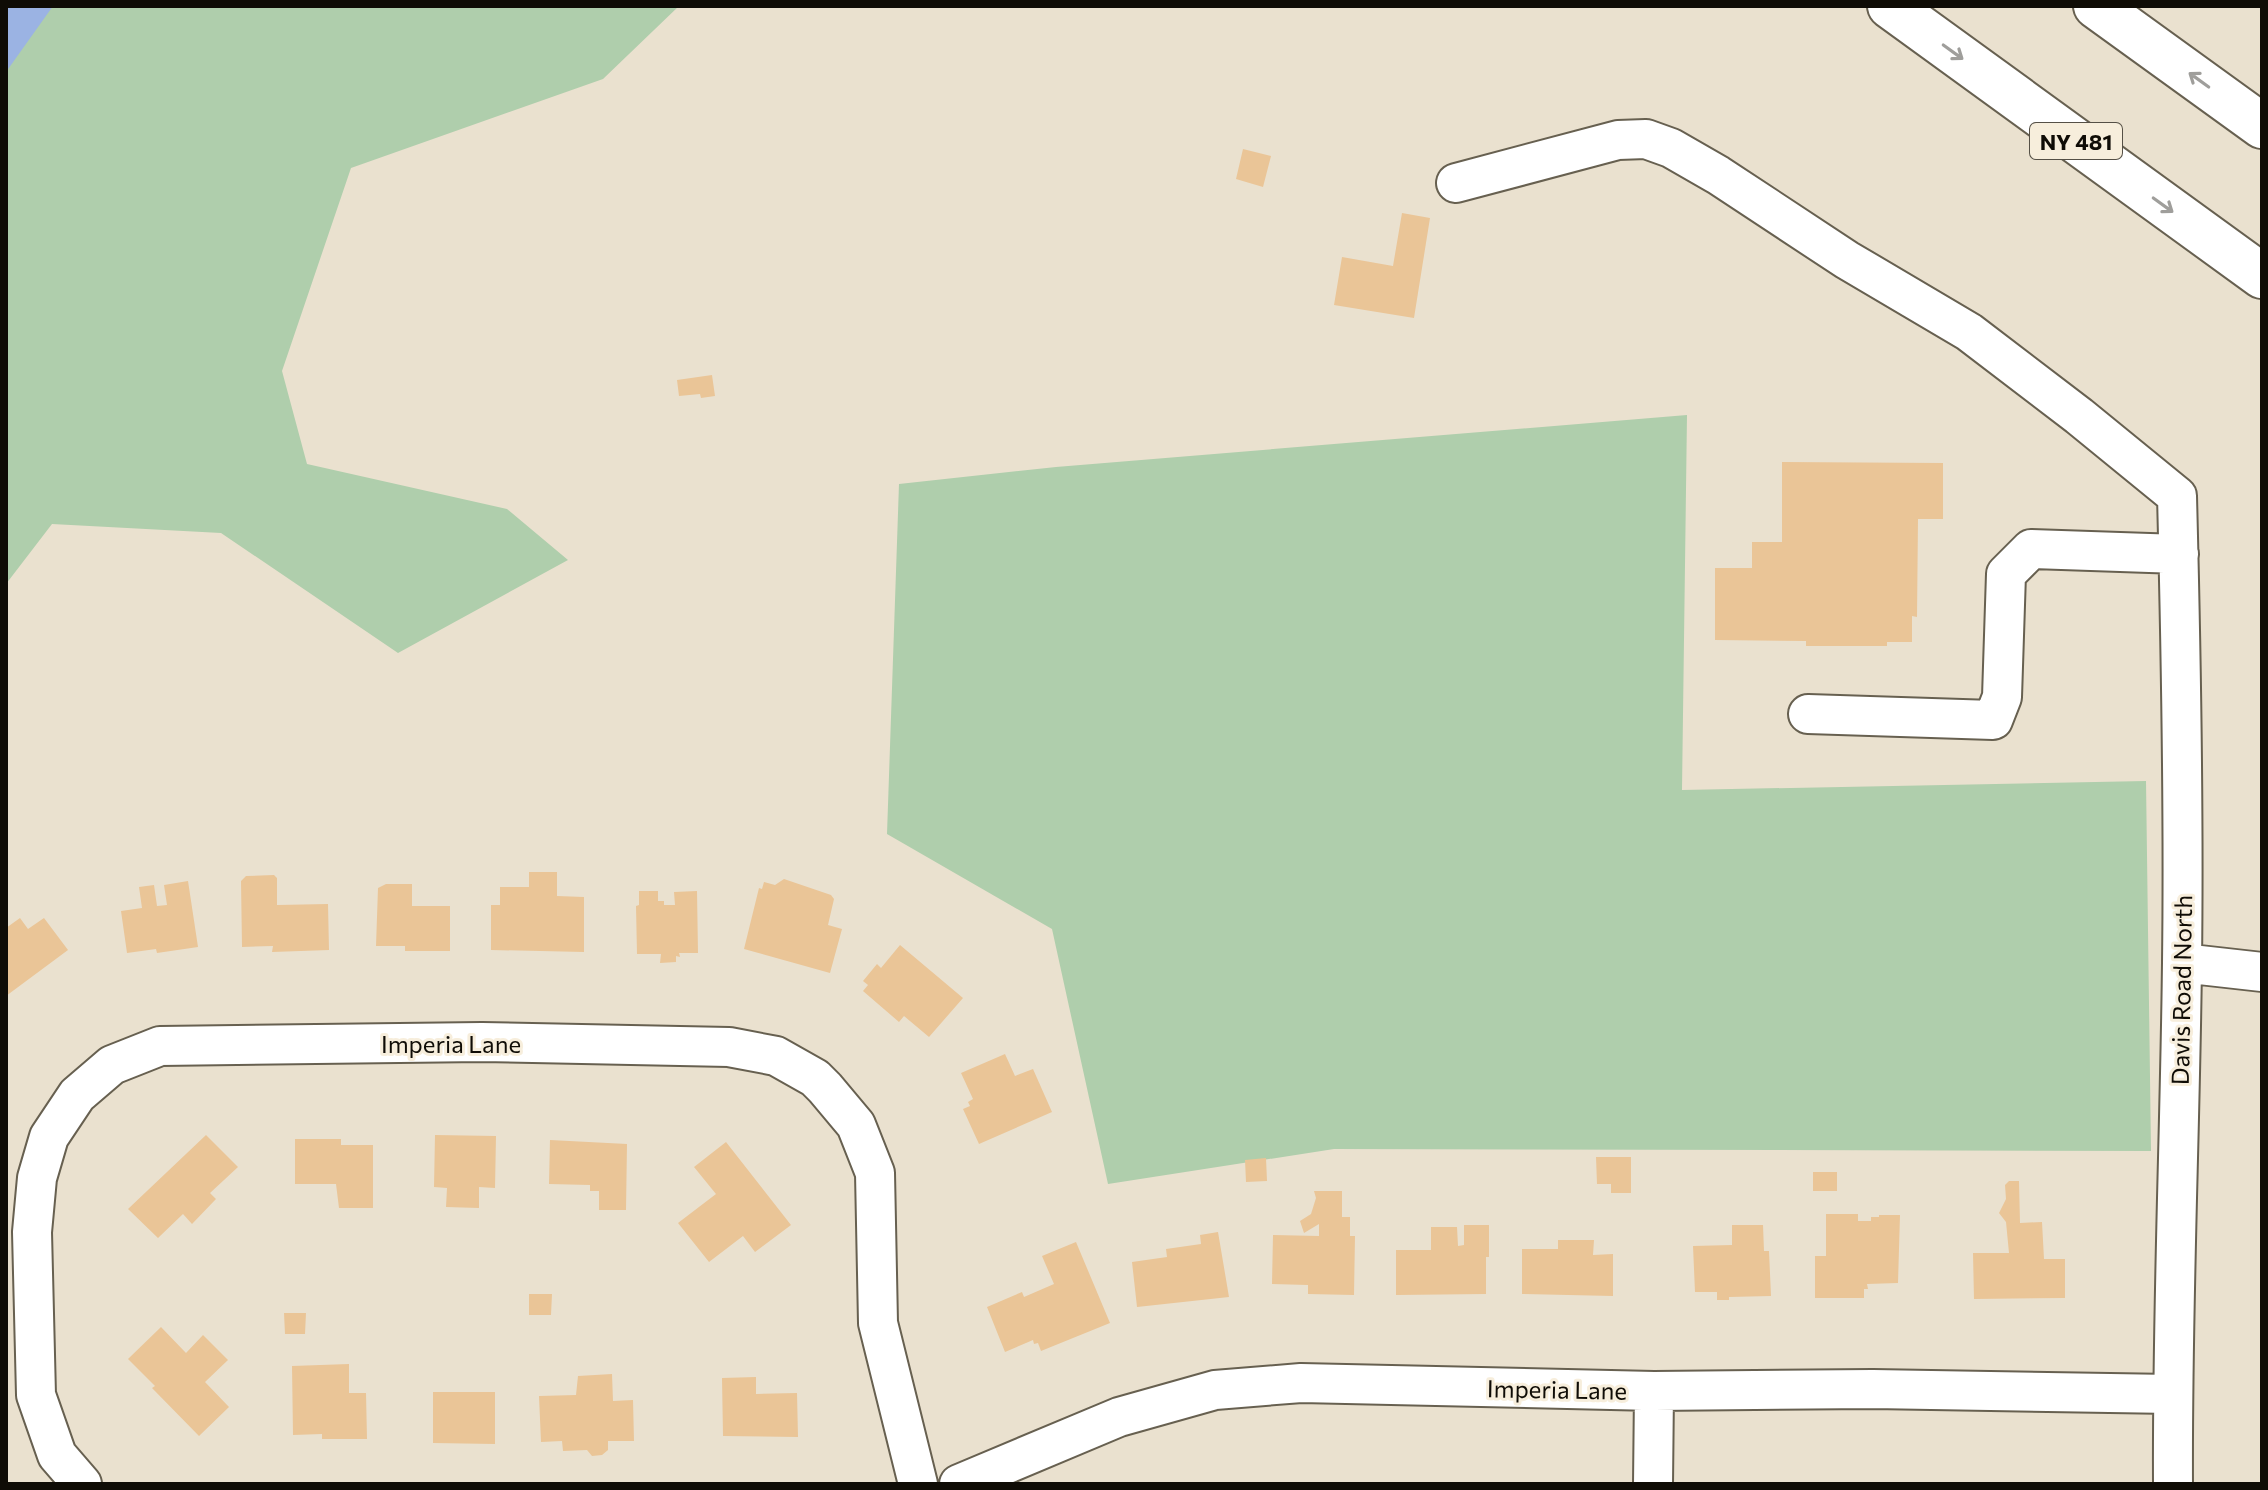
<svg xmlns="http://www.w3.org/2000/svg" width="2268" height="1490" viewBox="0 0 2268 1490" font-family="Commissioner,sans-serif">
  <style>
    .green { fill: #afceac }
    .water { fill: #9bb3e3 }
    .building { fill: #eac597 }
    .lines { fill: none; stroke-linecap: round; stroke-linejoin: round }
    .minor-casing { stroke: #676050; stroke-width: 42 }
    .highway-casing { stroke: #676050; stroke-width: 48 }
    .minor { stroke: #fff; stroke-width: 38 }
    .highway { stroke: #fff; stroke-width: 44 }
    .oneway { stroke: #9f9e9b }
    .labels { text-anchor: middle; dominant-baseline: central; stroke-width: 6; stroke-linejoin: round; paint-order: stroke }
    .shield { fill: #f7eedc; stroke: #555046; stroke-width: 2 }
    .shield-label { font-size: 22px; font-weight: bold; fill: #0f0c06 }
    .street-label { font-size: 24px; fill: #0f0c06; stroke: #f7eedc }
  </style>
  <rect width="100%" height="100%" fill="#eae1cf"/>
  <path class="green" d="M 6,6 L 679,6 L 603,79 L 351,168 L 282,371 L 307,464 L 507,509 L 568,560 L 398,653 L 221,533 L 52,524 L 6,584 Z
    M 1687,415 L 1682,790 L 2146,781 L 2151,1151 L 1334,1149 L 1108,1184 L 1052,929 L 887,834 L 899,484 L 1056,467 Z"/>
  <path class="water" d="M 6,6 L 53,6 L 6,72 Z"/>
  <path class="building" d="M 1243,149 L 1271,156 L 1263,187 L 1236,179 Z
    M 1402,213 L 1430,218 L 1414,318 L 1334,305 L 1342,257 L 1393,266 Z
    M 712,375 L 715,396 L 701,398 L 700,394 L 679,396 L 677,380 Z
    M 1782,462 L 1943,463 L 1943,519 L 1918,519 L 1917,617 L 1912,616 L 1912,642 L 1887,642 L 1887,646 L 1806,646 L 1806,641 L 1715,640 L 1715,568 L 1752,568 L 1752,542 L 1782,542 Z
    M 529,872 L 557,872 L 557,896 L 584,897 L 584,952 L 491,950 L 491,905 L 500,905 L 500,887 L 529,887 Z
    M 274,875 L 277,878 L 277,905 L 328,904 L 329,950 L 272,952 L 273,946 L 242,947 L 241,881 L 246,876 Z
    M 784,879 L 831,895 L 834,899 L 828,925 L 842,929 L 830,973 L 744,949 L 759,888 L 762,889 L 764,882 L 775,885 Z
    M 188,881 L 198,947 L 157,953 L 156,949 L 127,953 L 121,911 L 142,908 L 139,887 L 154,885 L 157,906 L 167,905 L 164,885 Z
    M 386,884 L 412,884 L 412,906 L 450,906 L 450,951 L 405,951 L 405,946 L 376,946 L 378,888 Z
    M 639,891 L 658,891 L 658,901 L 664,901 L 664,905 L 675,905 L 674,892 L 697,891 L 698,953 L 679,953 L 680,957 L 676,956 L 676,962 L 660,963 L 661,954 L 637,954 L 636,906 L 639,905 Z
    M 20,918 L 28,929 L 44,918 L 68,950 L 6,996 L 6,928 Z
    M 900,945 L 963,998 L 929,1037 L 904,1016 L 899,1022 L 863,991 L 868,985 L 863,981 L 877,964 L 881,968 Z
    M 1005,1054 L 1015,1076 L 1033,1069 L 1052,1112 L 979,1144 L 963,1109 L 970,1106 L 968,1102 L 973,1099 L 961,1073 Z
    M 206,1135 L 238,1167 L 210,1193 L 216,1199 L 192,1224 L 183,1214 L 158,1238 L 128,1209 Z
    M 435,1135 L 496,1136 L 495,1188 L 479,1187 L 479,1208 L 446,1207 L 447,1188 L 434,1187 Z
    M 295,1139 L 341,1139 L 341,1145 L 373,1145 L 373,1208 L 339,1208 L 336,1184 L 295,1184 Z
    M 550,1140 L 627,1144 L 626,1210 L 599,1210 L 599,1191 L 590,1191 L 590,1185 L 549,1184 Z
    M 726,1142 L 791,1225 L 755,1252 L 743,1236 L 709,1262 L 678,1223 L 716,1194 L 694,1167 Z
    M 1596,1157 L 1631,1157 L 1631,1193 L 1611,1193 L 1611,1184 L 1597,1184 Z
    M 1266,1158 L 1267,1181 L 1246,1182 L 1245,1160 Z
    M 1813,1172 L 1837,1172 L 1837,1191 L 1813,1191 Z
    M 2009,1181 L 2019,1181 L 2020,1223 L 2042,1222 L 2044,1259 L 2065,1259 L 2065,1298 L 1974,1299 L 1973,1253 L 2009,1253 L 2006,1222 L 1999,1213 L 2006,1199 L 2005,1185 Z
    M 1314,1191 L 1342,1191 L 1342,1217 L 1350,1217 L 1350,1236 L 1355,1236 L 1354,1295 L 1308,1294 L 1308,1285 L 1272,1284 L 1273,1235 L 1319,1236 L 1319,1224 L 1304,1233 L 1300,1221 L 1311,1214 L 1316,1198 Z
    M 1826,1214 L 1858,1214 L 1858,1221 L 1871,1221 L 1871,1217 L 1879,1217 L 1879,1215 L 1900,1215 L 1898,1283 L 1867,1284 L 1868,1289 L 1864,1289 L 1864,1298 L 1815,1298 L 1815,1256 L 1826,1256 Z
    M 1464,1225 L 1489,1225 L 1489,1257 L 1486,1257 L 1486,1294 L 1396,1295 L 1396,1250 L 1431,1250 L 1431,1227 L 1457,1227 L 1458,1246 L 1464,1245 Z
    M 1732,1225 L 1763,1225 L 1764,1251 L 1769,1251 L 1771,1296 L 1729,1297 L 1729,1300 L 1717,1300 L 1717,1292 L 1695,1292 L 1693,1246 L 1732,1245 Z
    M 1218,1232 L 1229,1297 L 1137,1307 L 1132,1262 L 1167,1257 L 1166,1249 L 1201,1244 L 1200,1235 Z
    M 1558,1240 L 1594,1240 L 1593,1255 L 1613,1254 L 1613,1296 L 1522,1294 L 1522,1249 L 1558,1249 Z
    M 1076,1242 L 1110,1323 L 1041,1351 L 1038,1343 L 1034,1344 L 1033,1340 L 1005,1352 L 987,1307 L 1022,1292 L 1024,1297 L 1054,1284 L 1042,1256 Z
    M 529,1294 L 552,1294 L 551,1315 L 529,1315 Z
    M 284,1313 L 306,1313 L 305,1334 L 285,1334 Z
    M 161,1327 L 186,1353 L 203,1335 L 228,1360 L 205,1382 L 229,1407 L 199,1436 L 152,1388 L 155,1386 L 128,1359 Z
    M 349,1364 L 349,1393 L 366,1393 L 367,1439 L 322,1439 L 322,1434 L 293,1435 L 292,1366 Z
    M 612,1374 L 613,1401 L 633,1400 L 634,1441 L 608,1441 L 608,1450 L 602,1455 L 592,1456 L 587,1450 L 563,1451 L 562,1441 L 541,1442 L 539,1396 L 576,1395 L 578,1376 Z
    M 756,1377 L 756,1394 L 797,1393 L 798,1437 L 723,1436 L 722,1378 Z
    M 433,1392 L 495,1392 L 495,1444 L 433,1443 Z"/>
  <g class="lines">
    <defs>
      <path id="minor" d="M 1456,183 L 1618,140 L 1646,139 L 1671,148 L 1718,175 L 1847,260 L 1969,332 L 2079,416 L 2177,496 C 2181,652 2184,807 2182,963 C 2180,1136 2172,1310 2173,1484
        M 1808,714 L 1993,720 L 2002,697 L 2006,574 L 2031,549 L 2179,554
        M 2182,963 L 2262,972
        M 82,1484 L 57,1455 L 36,1395 L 32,1232 L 37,1178 L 49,1137 L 77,1095 L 112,1065 L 160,1046 L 482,1042 L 729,1047 L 776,1056 L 815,1078 L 825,1088 L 856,1125 L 875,1173 L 878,1323 L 918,1484
        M 959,1484 L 1119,1417 L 1215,1390 L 1301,1383 L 1654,1391 L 1873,1389 L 2172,1394
        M 1653,1484 L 1654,1391"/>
      <path id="highway" d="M 1890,6 L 2262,276
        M 2096,6 L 2262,126"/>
    </defs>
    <use href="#minor" class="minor-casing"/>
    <use href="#highway" class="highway-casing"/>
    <use href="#minor" class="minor"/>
    <use href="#highway" class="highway"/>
  </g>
  <defs><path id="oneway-shaft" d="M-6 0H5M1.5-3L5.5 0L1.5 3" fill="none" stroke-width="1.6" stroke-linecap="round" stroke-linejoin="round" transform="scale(2)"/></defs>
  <g class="oneway">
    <use href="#oneway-shaft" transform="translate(1953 52) rotate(36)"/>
    <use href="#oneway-shaft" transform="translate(2199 80) rotate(-144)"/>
    <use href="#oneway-shaft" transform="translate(2163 205) rotate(36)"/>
  </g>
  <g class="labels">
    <rect class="shield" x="2030" y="123" width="92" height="36" rx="6"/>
    <g class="shield-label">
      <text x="2076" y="141">NY 481</text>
    </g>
    <g class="street-label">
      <text transform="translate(2181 990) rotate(-89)">Davis Road North</text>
      <text x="451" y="1043">Imperia Lane</text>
      <text transform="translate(1557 1389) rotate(1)">Imperia Lane</text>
    </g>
  </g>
  <rect width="2268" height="1490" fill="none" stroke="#0f0c06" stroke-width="16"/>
</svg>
